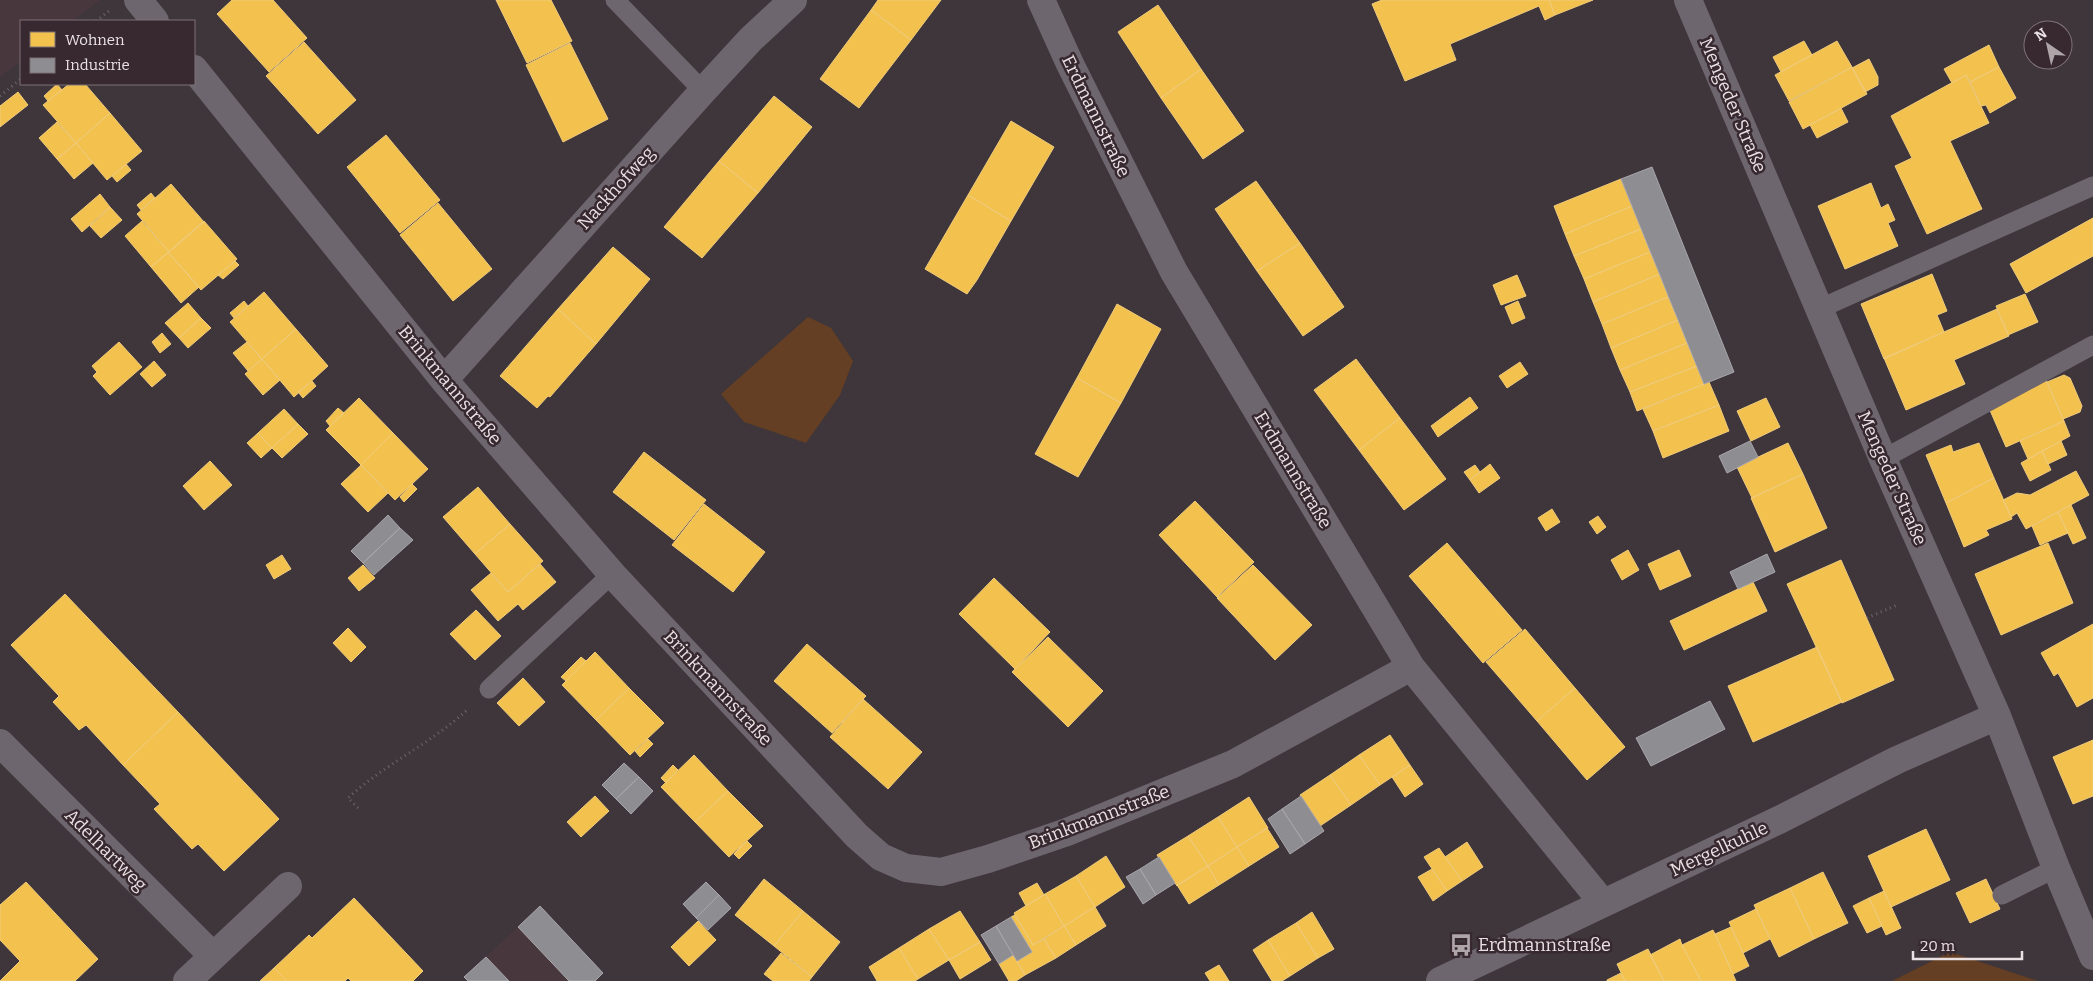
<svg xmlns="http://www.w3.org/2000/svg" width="2093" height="981" viewBox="0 0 2093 981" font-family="Bitter,serif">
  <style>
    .built { fill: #49373e }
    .green { fill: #653f23 }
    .homes { fill: #f2c14e; stroke: #f0cb7b }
    .industry { fill: #8d8d92; stroke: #a9a6ab }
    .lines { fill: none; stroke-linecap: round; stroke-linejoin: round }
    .path { stroke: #6c666b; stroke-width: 3; stroke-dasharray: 1 4; stroke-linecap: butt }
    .lane { stroke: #6e666f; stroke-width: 19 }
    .street { stroke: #6e666f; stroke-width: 28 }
    .labels { text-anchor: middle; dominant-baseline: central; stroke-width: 5; stroke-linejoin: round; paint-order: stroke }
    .street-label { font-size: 18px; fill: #eae1e4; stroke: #37292f }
    .poi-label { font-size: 18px; fill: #eae1e4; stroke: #37292f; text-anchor: start }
  </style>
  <rect width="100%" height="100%" fill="#3e363a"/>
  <path class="built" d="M 0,0 L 100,0 L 72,21 L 21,21 L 21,61 L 0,77 Z
    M 540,906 L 603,973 L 595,981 L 468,981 L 464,977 Z"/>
  <path class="green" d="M 808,317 L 831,328 L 853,361 L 840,395 L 806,443 L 744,422 L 721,394 Z
    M 1950,952 L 2038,981 L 1892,981 Z"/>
  <path class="homes" d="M 232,0 L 273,0 L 307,38 L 269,72 L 217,14 Z
    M 496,0 L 551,0 L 572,41 L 527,63 Z
    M 878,0 L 941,0 L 911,40 L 871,10 Z
    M 1382,0 L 1549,0 L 1555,15 L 1545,20 L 1539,6 L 1450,44 L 1456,60 L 1405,81 L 1372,4 Z
    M 1549,0 L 1593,0 L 1555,15 Z
    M 1158,5 L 1201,69 L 1161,98 L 1118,32 Z
    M 871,10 L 911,40 L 859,108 L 820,79 Z
    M 1804,41 L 1812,55 L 1781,72 L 1773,57 Z
    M 1837,41 L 1852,67 L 1789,101 L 1775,75 Z
    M 304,42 L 356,100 L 318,134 L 266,76 Z
    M 570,43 L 608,119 L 563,142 L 526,65 Z
    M 1989,45 L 1999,67 L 1970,82 L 1966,75 L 1952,83 L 1944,69 Z
    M 1869,59 L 1878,77 L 1878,85 L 1865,92 L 1852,68 Z
    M 1852,67 L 1867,94 L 1803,129 L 1789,102 Z
    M 1999,67 L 2016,98 L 1990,113 L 1986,105 L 1981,106 L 1970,82 Z
    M 1201,69 L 1244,131 L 1203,159 L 1161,98 Z
    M 1966,75 L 1989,123 L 1950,141 L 1982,209 L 1927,234 L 1895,166 L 1912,158 L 1891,116 Z
    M 57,84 L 62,90 L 48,101 L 44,96 Z
    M 69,84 L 85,84 L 110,113 L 76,143 L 43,105 Z
    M 18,92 L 28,105 L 0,127 L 0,106 Z
    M 774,96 L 812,127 L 758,193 L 719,161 Z
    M 1841,108 L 1848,122 L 1817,138 L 1810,125 Z
    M 110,113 L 142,151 L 107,180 L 76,143 Z
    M 1011,121 L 1054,147 L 1011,221 L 968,195 Z
    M 57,122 L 76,143 L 57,159 L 39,138 Z
    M 386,135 L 440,200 L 400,233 L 347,167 Z
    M 76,143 L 93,163 L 74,179 L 57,159 Z
    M 719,161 L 758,193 L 702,258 L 664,227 Z
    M 126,164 L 131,170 L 117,182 L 112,176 Z
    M 1621,179 L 1632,206 L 1565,234 L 1554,206 Z
    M 1256,181 L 1300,243 L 1257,271 L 1215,209 Z
    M 1871,183 L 1881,208 L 1888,204 L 1895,220 L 1888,223 L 1898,246 L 1845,269 L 1818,206 Z
    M 171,184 L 204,222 L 169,252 L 137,214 Z
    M 151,193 L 155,198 L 141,210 L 137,205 Z
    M 100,194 L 110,207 L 82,232 L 71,219 Z
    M 968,195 L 1011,221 L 977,280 L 967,294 L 925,269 Z
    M 438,203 L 492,269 L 453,301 L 400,235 Z
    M 1632,206 L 1641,229 L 1574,256 L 1565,234 Z
    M 110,207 L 122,220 L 101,238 L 90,226 Z
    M 2093,218 L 2093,256 L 2026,293 L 2010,264 Z
    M 142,221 L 169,252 L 151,267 L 125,236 Z
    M 204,221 L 237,259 L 201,290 L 168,252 Z
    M 1641,229 L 1650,252 L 1584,279 L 1574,256 Z
    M 1300,243 L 1344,307 L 1303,336 L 1257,271 Z
    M 613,247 L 650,279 L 596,344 L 558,309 Z
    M 168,252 L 199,287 L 181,303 L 151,267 Z
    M 1650,252 L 1660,274 L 1593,302 L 1584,279 Z
    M 235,261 L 239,265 L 223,279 L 218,275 Z
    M 1660,274 L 1668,297 L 1602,324 L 1593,302 Z
    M 1932,274 L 1947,311 L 1937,315 L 1944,332 L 1884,359 L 1861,304 Z
    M 1517,275 L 1526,296 L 1501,305 L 1493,285 Z
    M 264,292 L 296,329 L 262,359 L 230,322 Z
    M 2025,294 L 2038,322 L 2008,335 L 1996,306 Z
    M 1668,297 L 1678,320 L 1611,348 L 1602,324 Z
    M 244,301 L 248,306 L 234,318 L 230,313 Z
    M 1518,301 L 1525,318 L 1512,324 L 1505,307 Z
    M 188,303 L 201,318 L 179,338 L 165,323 Z
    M 1117,304 L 1161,329 L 1121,403 L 1077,378 Z
    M 558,309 L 596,344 L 550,397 L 548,396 L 537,408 L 500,376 Z
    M 1997,309 L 2009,336 L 1954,360 L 1965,384 L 1906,410 L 1884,358 Z
    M 201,318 L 211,328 L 188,348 L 179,338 Z
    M 1678,320 L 1687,343 L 1620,370 L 1611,348 Z
    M 296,329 L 328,366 L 294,397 L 262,359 Z
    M 162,333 L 171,344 L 160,353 L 152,342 Z
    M 119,342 L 142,367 L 110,395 L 93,376 L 97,372 L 92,366 Z
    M 247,342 L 262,359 L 248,371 L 233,353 Z
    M 1687,343 L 1697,366 L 1630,392 L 1620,370 Z
    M 262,359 L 280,380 L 263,395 L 245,374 Z
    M 1356,359 L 1400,418 L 1359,450 L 1314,390 Z
    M 154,361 L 166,375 L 152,387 L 140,374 Z
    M 1520,362 L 1528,374 L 1507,388 L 1499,376 Z
    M 1697,366 L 1704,384 L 1637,411 L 1630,392 Z
    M 2064,375 L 2070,378 L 2082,406 L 2080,412 L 2063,419 L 2047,382 Z
    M 1077,378 L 1121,403 L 1078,477 L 1035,454 Z
    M 2045,378 L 2064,421 L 2006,447 L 1989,408 Z
    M 312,381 L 316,386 L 303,398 L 298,392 Z
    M 1709,382 L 1719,405 L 1653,431 L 1643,409 Z
    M 1470,397 L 1478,408 L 1438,437 L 1431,426 Z
    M 359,398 L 393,433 L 361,465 L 326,430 Z
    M 1766,398 L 1780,427 L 1751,441 L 1737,411 Z
    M 1719,405 L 1729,431 L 1663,458 L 1653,431 Z
    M 338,408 L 344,413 L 330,426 L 326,421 Z
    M 284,409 L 298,424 L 272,448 L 258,433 Z
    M 1400,418 L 1446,479 L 1404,510 L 1359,450 Z
    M 2064,421 L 2070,436 L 2028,459 L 2020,441 Z
    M 298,424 L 308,434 L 282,458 L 272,448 Z
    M 258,433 L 272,448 L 261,458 L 247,443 Z
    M 393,433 L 428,469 L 395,500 L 361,465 Z
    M 2061,441 L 2067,455 L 2048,464 L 2042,451 Z
    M 1788,443 L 1803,474 L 1752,498 L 1737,467 Z
    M 1979,443 L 1994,478 L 1946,503 L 1926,455 L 1951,445 L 1953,452 Z
    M 2042,451 L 2051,470 L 2030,481 L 2021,463 Z
    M 644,452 L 706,500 L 674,540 L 613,492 Z
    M 210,461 L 232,485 L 204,510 L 183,486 Z
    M 1490,464 L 1500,478 L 1479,493 L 1470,480 Z
    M 361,465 L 388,493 L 368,512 L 341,484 Z
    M 1475,465 L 1480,472 L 1470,480 L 1464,472 Z
    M 2076,471 L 2089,495 L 2026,529 L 2017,513 L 2011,517 L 2003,500 L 2017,493 L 2030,495 Z
    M 1803,474 L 1827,528 L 1775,552 L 1751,498 Z
    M 1994,478 L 2012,519 L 1986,530 L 1989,535 L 1964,547 L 1946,503 Z
    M 412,484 L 417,489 L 404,502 L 400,497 Z
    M 478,487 L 510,524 L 475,554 L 443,517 Z
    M 1195,501 L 1254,562 L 1217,597 L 1159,535 Z
    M 704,504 L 765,552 L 733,592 L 672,545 Z
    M 2071,505 L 2086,538 L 2073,544 L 2058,512 Z
    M 1552,509 L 1560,522 L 1546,531 L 1538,518 Z
    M 2058,512 L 2068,533 L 2040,545 L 2032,526 Z
    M 1598,516 L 1606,527 L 1597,534 L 1589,522 Z
    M 510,524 L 543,561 L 508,592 L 475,554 Z
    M 1447,543 L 1522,630 L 1483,663 L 1409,576 Z
    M 2048,543 L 2073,603 L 2001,635 L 1975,574 Z
    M 1628,550 L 1639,570 L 1622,580 L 1611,560 Z
    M 1679,550 L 1691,576 L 1660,590 L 1648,564 Z
    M 282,555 L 291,569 L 274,579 L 266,565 Z
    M 1841,560 L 1894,680 L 1842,703 L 1787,584 Z
    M 540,564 L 556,582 L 523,610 L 518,604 L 498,621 L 471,590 L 491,573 L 508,592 Z
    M 363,565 L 375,578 L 359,591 L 348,578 Z
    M 1253,565 L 1312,625 L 1275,660 L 1217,598 Z
    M 994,578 L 1050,632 L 1015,669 L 959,614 Z
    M 1753,582 L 1767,611 L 1684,650 L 1670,621 Z
    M 65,594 L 178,712 L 123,765 L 86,725 L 79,730 L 53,702 L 59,696 L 11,645 Z
    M 476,610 L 501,636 L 475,660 L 450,634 Z
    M 2093,624 L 2093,698 L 2077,707 L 2058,673 L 2054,676 L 2041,653 Z
    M 348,628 L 366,647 L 351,662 L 333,643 Z
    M 1525,629 L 1575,688 L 1537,721 L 1486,662 Z
    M 1048,637 L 1103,691 L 1068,727 L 1012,672 Z
    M 807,644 L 866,696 L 832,733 L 774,681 Z
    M 1817,647 L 1842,702 L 1753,742 L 1728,686 Z
    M 595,652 L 629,688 L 596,720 L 562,685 Z
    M 581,657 L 586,661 L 566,681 L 561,677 Z
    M 523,678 L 545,702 L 519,726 L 497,703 Z
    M 629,688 L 664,723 L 630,755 L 596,720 Z
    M 1575,688 L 1625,747 L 1587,780 L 1537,721 Z
    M 863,699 L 922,752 L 888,789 L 830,737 Z
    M 178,712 L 279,819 L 224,871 L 198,844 L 192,849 L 154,809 L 160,804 L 123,765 Z
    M 1390,735 L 1410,765 L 1380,785 L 1359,755 Z
    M 648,739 L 653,744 L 640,757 L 635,751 Z
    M 2093,740 L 2093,796 L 2073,804 L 2053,757 Z
    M 694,755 L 728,791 L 695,822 L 661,787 Z
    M 1359,755 L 1380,785 L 1351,805 L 1330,775 Z
    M 673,765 L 678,770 L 666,783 L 661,778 Z
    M 1410,765 L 1423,784 L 1405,797 L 1392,777 Z
    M 1330,775 L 1351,805 L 1320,826 L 1300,795 Z
    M 728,791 L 763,826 L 729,857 L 695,822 Z
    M 595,796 L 609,811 L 581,837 L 567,822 Z
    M 1249,797 L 1268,828 L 1237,847 L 1218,817 Z
    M 1218,817 L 1237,847 L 1208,866 L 1188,836 Z
    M 1267,828 L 1279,847 L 1249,866 L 1237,847 Z
    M 1926,829 L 1950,880 L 1891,907 L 1868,856 Z
    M 1188,836 L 1208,866 L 1177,886 L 1157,855 Z
    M 747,841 L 752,846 L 739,859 L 734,854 Z
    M 1467,842 L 1483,867 L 1462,881 L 1445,857 Z
    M 1237,847 L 1249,866 L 1219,885 L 1208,866 Z
    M 1439,848 L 1462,881 L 1447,891 L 1424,857 Z
    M 1106,856 L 1125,887 L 1095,907 L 1076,876 Z
    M 1208,866 L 1219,885 L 1189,904 L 1177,885 Z
    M 1432,869 L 1447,891 L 1433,901 L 1418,877 Z
    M 1823,872 L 1848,923 L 1814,939 L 1790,888 Z
    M 1076,876 L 1095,907 L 1064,926 L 1045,894 Z
    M 764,879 L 803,911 L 774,946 L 735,915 Z
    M 1986,879 L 2000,909 L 1970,923 L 1956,893 Z
    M 26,882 L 98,959 L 75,981 L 0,981 L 20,961 L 0,940 L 0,905 Z
    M 1037,883 L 1044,895 L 1026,906 L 1019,893 Z
    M 1790,888 L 1814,939 L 1779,957 L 1754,905 Z
    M 1884,891 L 1901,928 L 1886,935 L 1869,898 Z
    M 1045,894 L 1064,926 L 1033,945 L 1014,913 Z
    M 354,898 L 423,971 L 413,981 L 351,981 L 348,978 L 345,981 L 287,981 L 274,968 L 309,935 L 312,938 Z
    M 1869,898 L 1882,926 L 1867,933 L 1853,906 Z
    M 1095,907 L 1106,926 L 1076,945 L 1064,926 Z
    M 1756,909 L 1770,939 L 1743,953 L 1729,922 Z
    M 803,911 L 840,942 L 812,977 L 774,946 Z
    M 960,911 L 980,942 L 949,960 L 929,929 Z
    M 1312,912 L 1334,949 L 1318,958 L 1296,923 Z
    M 1015,915 L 1033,945 L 1044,939 L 1056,958 L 1025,975 L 1017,961 L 1032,952 L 1011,917 Z
    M 698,921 L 716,940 L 689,966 L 671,947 Z
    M 1296,923 L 1318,958 L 1290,976 L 1268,940 Z
    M 1064,926 L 1076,945 L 1056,958 L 1044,939 Z
    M 1731,927 L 1749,966 L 1733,974 L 1715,934 Z
    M 929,929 L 949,960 L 918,979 L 899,948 Z
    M 1713,930 L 1715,934 L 1736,981 L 1701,981 L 1682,945 Z
    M 1680,939 L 1682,945 L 1701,981 L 1664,981 L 1650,955 Z
    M 1268,940 L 1290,976 L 1282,981 L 1272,981 L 1253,950 Z
    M 980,942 L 991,960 L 960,979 L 949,960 Z
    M 899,948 L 918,979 L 915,981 L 877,981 L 869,967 Z
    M 1648,949 L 1664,981 L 1625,981 L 1617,964 Z
    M 781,953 L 812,977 L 809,981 L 773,981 L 764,974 Z
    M 1013,955 L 1025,975 L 1016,981 L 1009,981 L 999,964 Z
    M 1219,965 L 1229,981 L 1210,981 L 1205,973 Z
    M 274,968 L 287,981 L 260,981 Z
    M 1621,973 L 1625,981 L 1607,981 L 1607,980 Z"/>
  <path class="industry" d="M 1652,167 L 1734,372 L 1704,384 L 1621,179 Z
    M 1750,441 L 1758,457 L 1727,473 L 1719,456 Z
    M 388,515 L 400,528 L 363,563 L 351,551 Z
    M 400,528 L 413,540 L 374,575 L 363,563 Z
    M 1767,554 L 1775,572 L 1738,589 L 1730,572 Z
    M 1710,701 L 1725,729 L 1651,766 L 1636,738 Z
    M 624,763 L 639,777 L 616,799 L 602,785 Z
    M 639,777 L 653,791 L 631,814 L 616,799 Z
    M 1301,796 L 1324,831 L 1305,844 L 1282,809 Z
    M 1282,809 L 1305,844 L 1290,854 L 1268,819 Z
    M 1159,857 L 1175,883 L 1156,895 L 1140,869 Z
    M 1140,869 L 1156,895 L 1143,904 L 1126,877 Z
    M 706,882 L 719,895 L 696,918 L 683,904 Z
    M 719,895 L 731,908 L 708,930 L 696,918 Z
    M 540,906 L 603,973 L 595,981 L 569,981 L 518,927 Z
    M 1011,917 L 1032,952 L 1017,961 L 996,926 Z
    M 996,926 L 1013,955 L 999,964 L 981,935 Z
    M 486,957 L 509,981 L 468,981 L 464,977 Z"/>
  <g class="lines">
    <path class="path" d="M 96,21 L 109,11
      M 0,96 L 21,79
      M 1867,618 L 1897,605
      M 358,808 L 348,798 C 385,764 432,743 468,709"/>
    <path class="lane" d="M 615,0 L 703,91
      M 1819,309 L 2093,186
      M 1883,459 L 2093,345
      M 489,689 L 612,574
      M 2002,895 L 2056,868"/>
    <path class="street" d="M 138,0 L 155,21
      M 1041,0 L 1070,64 L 1174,272 L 1411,667 L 1603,903
      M 1688,0 L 1883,459 L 1997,716 L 2056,868 L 2093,956
      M 194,69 L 444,380 L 612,574 L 857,836 L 881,857 L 906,868 L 941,872 L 988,859 L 1067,832 L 1233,764 L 1411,667
      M 444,380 L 703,91 L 751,39 L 793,0
      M 0,743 L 213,956
      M 187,981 L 288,886
      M 1440,981 L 1781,819 L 1897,760 L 1997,716"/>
  </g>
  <defs>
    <symbol id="bus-bare" viewBox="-9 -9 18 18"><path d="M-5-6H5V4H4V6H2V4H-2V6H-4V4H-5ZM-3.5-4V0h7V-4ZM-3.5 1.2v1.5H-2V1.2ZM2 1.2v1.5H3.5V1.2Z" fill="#aea5a8" stroke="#37292f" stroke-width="2.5" paint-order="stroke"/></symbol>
  </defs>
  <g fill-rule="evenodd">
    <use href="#bus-bare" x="1445" y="929" width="32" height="32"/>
  </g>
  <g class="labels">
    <g class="street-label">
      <text transform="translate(1733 105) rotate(67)">Mengeder Straße</text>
      <text transform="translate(1096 116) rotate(64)">Erdmannstraße</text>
      <text transform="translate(616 188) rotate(-48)">Nackhofweg</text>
      <text transform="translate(450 385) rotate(50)">Brinkmannstraße</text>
      <text transform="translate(1293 470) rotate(59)">Erdmannstraße</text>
      <text transform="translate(1892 478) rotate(66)">Mengeder Straße</text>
      <text transform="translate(718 688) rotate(47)">Brinkmannstraße</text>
      <text transform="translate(1099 817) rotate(-21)">Brinkmannstraße</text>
      <text transform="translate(1719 849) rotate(-25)">Mergelkuhle</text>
      <text transform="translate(106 850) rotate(45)">Adelhartweg</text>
    </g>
    <g class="poi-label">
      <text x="1478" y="945">Erdmannstraße</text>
    </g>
  </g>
  <rect x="20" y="20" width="175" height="65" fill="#37292f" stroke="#7f7377"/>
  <rect x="30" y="32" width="25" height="15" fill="#f2c14e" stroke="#7f7377"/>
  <text x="65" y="45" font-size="15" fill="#eae1e4">Wohnen</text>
  <rect x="30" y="58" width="25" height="15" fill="#8d8d92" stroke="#7f7377"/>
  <text x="65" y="70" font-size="15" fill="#eae1e4">Industrie</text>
  <g transform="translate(2048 45) rotate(326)"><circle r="24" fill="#37292f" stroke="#7f7377"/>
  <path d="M0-4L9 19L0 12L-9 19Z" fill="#aea5a8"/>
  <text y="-8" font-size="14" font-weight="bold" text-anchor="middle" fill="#eae1e4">N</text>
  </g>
  <path d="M1913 951v8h109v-8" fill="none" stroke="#eae1e4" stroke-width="2.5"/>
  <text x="1920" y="951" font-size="15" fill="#eae1e4" stroke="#37292f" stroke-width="4" paint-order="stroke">20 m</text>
</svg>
